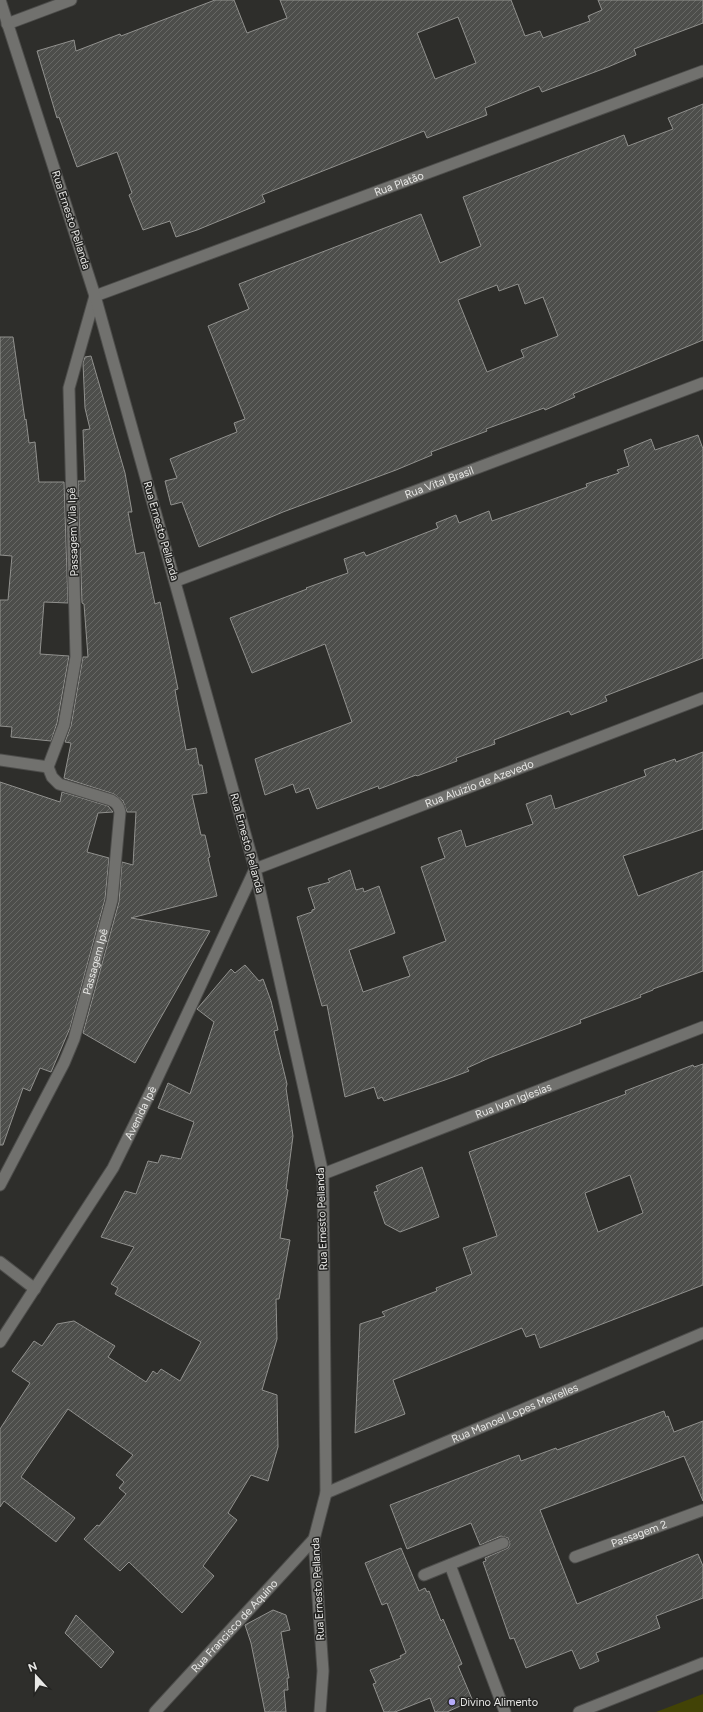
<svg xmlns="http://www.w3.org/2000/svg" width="703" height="1712" viewBox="0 0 703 1712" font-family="Figtree,sans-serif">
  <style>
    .pitch { fill: #424306 }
    .building { fill: url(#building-hatch); stroke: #91918e; fill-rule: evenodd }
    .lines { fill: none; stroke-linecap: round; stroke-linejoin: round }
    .service-casing { stroke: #4d4d4b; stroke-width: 13 }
    .minor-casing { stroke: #4d4d4b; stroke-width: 13 }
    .secondary-casing { stroke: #4d4d4b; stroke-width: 13 }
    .service { stroke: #71716e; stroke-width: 11 }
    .minor { stroke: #71716e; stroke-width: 11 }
    .secondary { stroke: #71716e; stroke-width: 11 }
    .poi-dot { fill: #b6acf8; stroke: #242422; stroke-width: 1.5 }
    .labels { text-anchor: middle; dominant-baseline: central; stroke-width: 3; stroke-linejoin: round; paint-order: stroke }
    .street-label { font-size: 11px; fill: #e8e8e6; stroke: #242422 }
    .poi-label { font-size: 11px; fill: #e8e8e6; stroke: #242422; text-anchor: start }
  </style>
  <defs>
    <pattern id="building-hatch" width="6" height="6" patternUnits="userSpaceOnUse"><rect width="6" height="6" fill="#4d4e4b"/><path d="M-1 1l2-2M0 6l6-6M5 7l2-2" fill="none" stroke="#676865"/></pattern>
  </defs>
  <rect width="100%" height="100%" fill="#2e2e2b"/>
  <path class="pitch" d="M 703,1694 L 703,1712 L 656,1712 Z"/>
  <path class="building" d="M 215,0 L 234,0 L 247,33 L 287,18 L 280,0 L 511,0 L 525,36 L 540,31 L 543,38 L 590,21 L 588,16 L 602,10 L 598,0 L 703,0 L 703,23 L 634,49 L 636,55 L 608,67 L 542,92 L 539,86 L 485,108 L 487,115 L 427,138 L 424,131 L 262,195 L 265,202 L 197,230 L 176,237 L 170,221 L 143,230 L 129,195 L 132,193 L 117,152 L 77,167 L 59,117 L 57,118 L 37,51 L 74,40 L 76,51 L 120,34 L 121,36 ZM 458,17 L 476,63 L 435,79 L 417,33 Z
    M 703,104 L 703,340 L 573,394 L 575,397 L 545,410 L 544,408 L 486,429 L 487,431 L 431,452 L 432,455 L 396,470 L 283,512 L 199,547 L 182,502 L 171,505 L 165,481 L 177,478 L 170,459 L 237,432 L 234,423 L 245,419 L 208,326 L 249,309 L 239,284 L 421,214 L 440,263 L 481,246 L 463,197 L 624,135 L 628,146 L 673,129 L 668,118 ZM 518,284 L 525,304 L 543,297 L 558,336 L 521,350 L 524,357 L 487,372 L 458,300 L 497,285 L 499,291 Z
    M 0,337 L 13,337 L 25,420 L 26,419 L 29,443 L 35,442 L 39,482 L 64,482 L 68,603 L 44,602 L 40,654 L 69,656 L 57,723 L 51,741 L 11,737 L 12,727 L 0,726 L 0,600 L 8,600 L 12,556 L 0,555 Z
    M 91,356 L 125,473 L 132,512 L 128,512 L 136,554 L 144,552 L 155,604 L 160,602 L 178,689 L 175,690 L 186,750 L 196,748 L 199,765 L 202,765 L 207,793 L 192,795 L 201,835 L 205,835 L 210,857 L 208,858 L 217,896 L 131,918 L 210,931 L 135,1063 L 83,1033 L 119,902 L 122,862 L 133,865 L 136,812 L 127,812 L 123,801 L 114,794 L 64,778 L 71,743 L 65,742 L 71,726 L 83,657 L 88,657 L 84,604 L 82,603 L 78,481 L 85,481 L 83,430 L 90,429 L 85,408 L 83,363 L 85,357 Z
    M 698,435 L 703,449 L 703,658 L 605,696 L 607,701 L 571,715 L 569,711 L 494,740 L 495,744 L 456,758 L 457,761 L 417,776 L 416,775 L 379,789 L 378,786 L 317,809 L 309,788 L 296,793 L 293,784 L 265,795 L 255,759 L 352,722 L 325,644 L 252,673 L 230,618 L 307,589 L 306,588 L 348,573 L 344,559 L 364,552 L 366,556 L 438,528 L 436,523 L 456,515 L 459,523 L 489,511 L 492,521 L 587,487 L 586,484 L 619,473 L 617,470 L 629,466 L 624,450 L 651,439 L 655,450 Z
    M 703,752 L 703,829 L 623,856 L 638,896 L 703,871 L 703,971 L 653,989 L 653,990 L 640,995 L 641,997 L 580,1020 L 581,1023 L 489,1058 L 467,1068 L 469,1071 L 445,1080 L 384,1101 L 382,1097 L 378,1099 L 374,1087 L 345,1097 L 327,1005 L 322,1006 L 297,917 L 312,912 L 312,910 L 315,909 L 308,888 L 330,882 L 328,879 L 350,870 L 356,890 L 363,888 L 364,892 L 379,886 L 395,933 L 349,950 L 363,992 L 410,976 L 403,957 L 446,941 L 421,867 L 445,858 L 438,838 L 461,830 L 466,847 L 533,824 L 526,804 L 551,795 L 555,809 L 646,776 L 644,770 L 675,759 L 676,762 Z
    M 0,782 L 60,802 L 62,792 L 108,806 L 113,812 L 98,813 L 87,852 L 109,858 L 105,899 L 70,1028 L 51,1072 L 40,1068 L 30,1091 L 23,1088 L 3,1145 L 0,1145 Z
    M 245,965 L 259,981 L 263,979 L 271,1001 L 278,1030 L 274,1031 L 287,1084 L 286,1088 L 293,1136 L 286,1189 L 288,1190 L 280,1238 L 290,1240 L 279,1299 L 276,1299 L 277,1339 L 262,1390 L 277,1395 L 278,1447 L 268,1481 L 251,1475 L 228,1513 L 237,1520 L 203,1566 L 214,1576 L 182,1613 L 129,1562 L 120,1571 L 84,1539 L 97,1525 L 99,1526 L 126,1494 L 119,1488 L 124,1482 L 116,1475 L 133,1455 L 68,1409 L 21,1477 L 75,1518 L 56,1542 L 4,1501 L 0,1507 L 0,1429 L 30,1383 L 12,1371 L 34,1341 L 42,1346 L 57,1324 L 74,1321 L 115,1346 L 108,1357 L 146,1382 L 153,1371 L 157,1374 L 161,1369 L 180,1381 L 201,1342 L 115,1294 L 118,1288 L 111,1284 L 134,1247 L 101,1237 L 125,1191 L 136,1194 L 148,1161 L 158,1163 L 161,1155 L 181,1159 L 194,1122 L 158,1108 L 168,1083 L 190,1094 L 214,1022 L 197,1009 L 231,969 L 235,973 Z
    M 703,1064 L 703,1285 L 540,1348 L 535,1334 L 526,1337 L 522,1328 L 393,1380 L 405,1414 L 355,1433 L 360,1324 L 385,1316 L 382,1312 L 437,1291 L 436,1288 L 472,1274 L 463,1248 L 497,1236 L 469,1152 L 626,1094 L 625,1091 L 693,1065 L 694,1067 ZM 630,1175 L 643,1213 L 598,1232 L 585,1193 Z
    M 422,1167 L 439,1217 L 400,1232 L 385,1224 L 374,1192 L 378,1191 L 376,1186 Z
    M 664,1411 L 666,1417 L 668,1416 L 674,1432 L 703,1421 L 703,1501 L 684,1456 L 540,1510 L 577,1604 L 698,1554 L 703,1566 L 703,1598 L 656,1616 L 660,1628 L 596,1653 L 599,1661 L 580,1669 L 572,1650 L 526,1668 L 514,1638 L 510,1639 L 483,1562 L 486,1561 L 485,1558 L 508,1548 L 510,1544 L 508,1538 L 501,1536 L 480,1545 L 471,1523 L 407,1549 L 390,1505 L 519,1455 L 521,1461 L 556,1448 L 557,1450 Z
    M 401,1548 L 419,1591 L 425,1588 L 427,1592 L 429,1591 L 441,1621 L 443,1619 L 462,1664 L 458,1666 L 472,1699 L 469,1700 L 469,1702 L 447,1712 L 435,1712 L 430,1698 L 395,1712 L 384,1712 L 373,1684 L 376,1683 L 370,1670 L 401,1658 L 400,1656 L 406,1653 L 387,1603 L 382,1605 L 365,1563 Z
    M 273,1610 L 286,1615 L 290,1630 L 281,1632 L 289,1678 L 287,1678 L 288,1690 L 284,1690 L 286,1712 L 265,1712 L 251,1643 L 245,1625 Z
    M 76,1615 L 114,1652 L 101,1668 L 65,1633 Z"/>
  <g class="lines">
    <defs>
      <g id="service">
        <path id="s1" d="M 0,1185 L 64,1063 L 74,1039 L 112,900 L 120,812 C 119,806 117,803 111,800 L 59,784 L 52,777 L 48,767 L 64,725 L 76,657 L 69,388 L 95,296"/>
        <path d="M 0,1262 L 35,1289"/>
        <path d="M 314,1539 L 323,1671 L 320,1712"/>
        <path id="s2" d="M 575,1557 L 703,1510"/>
        <path d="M 450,1565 L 505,1712"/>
        <path d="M 424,1575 L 503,1543"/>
      </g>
      <g id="minor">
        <path d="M 7,24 L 71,0"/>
        <path id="s3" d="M 95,296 L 703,71"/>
        <path id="s4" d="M 176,581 L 703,383"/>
        <path d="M 0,760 L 48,767"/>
        <path id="s5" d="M 323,1174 L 703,1027"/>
        <path id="s6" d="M 326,1493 L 703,1333"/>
        <path id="s7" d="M 155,1712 L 314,1539 L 326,1493 L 323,1174 L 255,869 L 703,698"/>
        <path d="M 579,1712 L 703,1663"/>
      </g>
      <g id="secondary">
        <path id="s8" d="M 0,1342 L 113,1168 L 155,1083 L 255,869 L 95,296 L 0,0"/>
      </g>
    </defs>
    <use href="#service" class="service-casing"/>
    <use href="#minor" class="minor-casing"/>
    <use href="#secondary" class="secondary-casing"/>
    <use href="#service" class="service"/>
    <use href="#minor" class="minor"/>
    <use href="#secondary" class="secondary"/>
  </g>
  <circle class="poi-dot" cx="452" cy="1702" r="4"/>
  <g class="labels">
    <g class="street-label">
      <text stroke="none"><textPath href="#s3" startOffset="324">Rua Platão</textPath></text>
      <text transform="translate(71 220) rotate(72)">Rua Ernesto Pellanda</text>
      <text stroke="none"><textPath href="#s4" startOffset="281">Rua Vital Brasil</textPath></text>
      <text transform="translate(161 531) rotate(74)">Rua Ernesto Pellanda</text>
      <text transform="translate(73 532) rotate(-92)">Passagem Vila Ipê</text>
      <text stroke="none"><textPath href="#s7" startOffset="1154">Rua Aluizio de Azevedo</textPath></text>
      <text transform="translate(247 843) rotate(75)">Rua Ernesto Pellanda</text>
      <text stroke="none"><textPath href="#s1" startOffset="244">Passagem Ipê</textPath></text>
      <text stroke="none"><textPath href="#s5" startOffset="204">Rua Ivan Iglesias</textPath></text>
      <text stroke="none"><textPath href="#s8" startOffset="269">Avenida Ipê</textPath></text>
      <text transform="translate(322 1219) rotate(-92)">Rua Ernesto Pellanda</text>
      <text stroke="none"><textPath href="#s6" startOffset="205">Rua Manoel Lopes Meirelles</textPath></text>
      <text stroke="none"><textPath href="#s2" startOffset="68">Passagem 2</textPath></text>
      <text transform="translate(318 1589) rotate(-93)">Rua Ernesto Pellanda</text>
      <text stroke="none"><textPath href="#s7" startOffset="117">Rua Francisco de Aquino</textPath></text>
    </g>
    <g class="poi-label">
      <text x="460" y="1702">Divino Alimento</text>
    </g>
  </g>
  <g transform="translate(36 1676) rotate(339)" stroke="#242422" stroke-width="3" paint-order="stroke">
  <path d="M0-3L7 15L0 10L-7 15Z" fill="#e8e8e6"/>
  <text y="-6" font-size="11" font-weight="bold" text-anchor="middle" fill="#e8e8e6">N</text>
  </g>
</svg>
